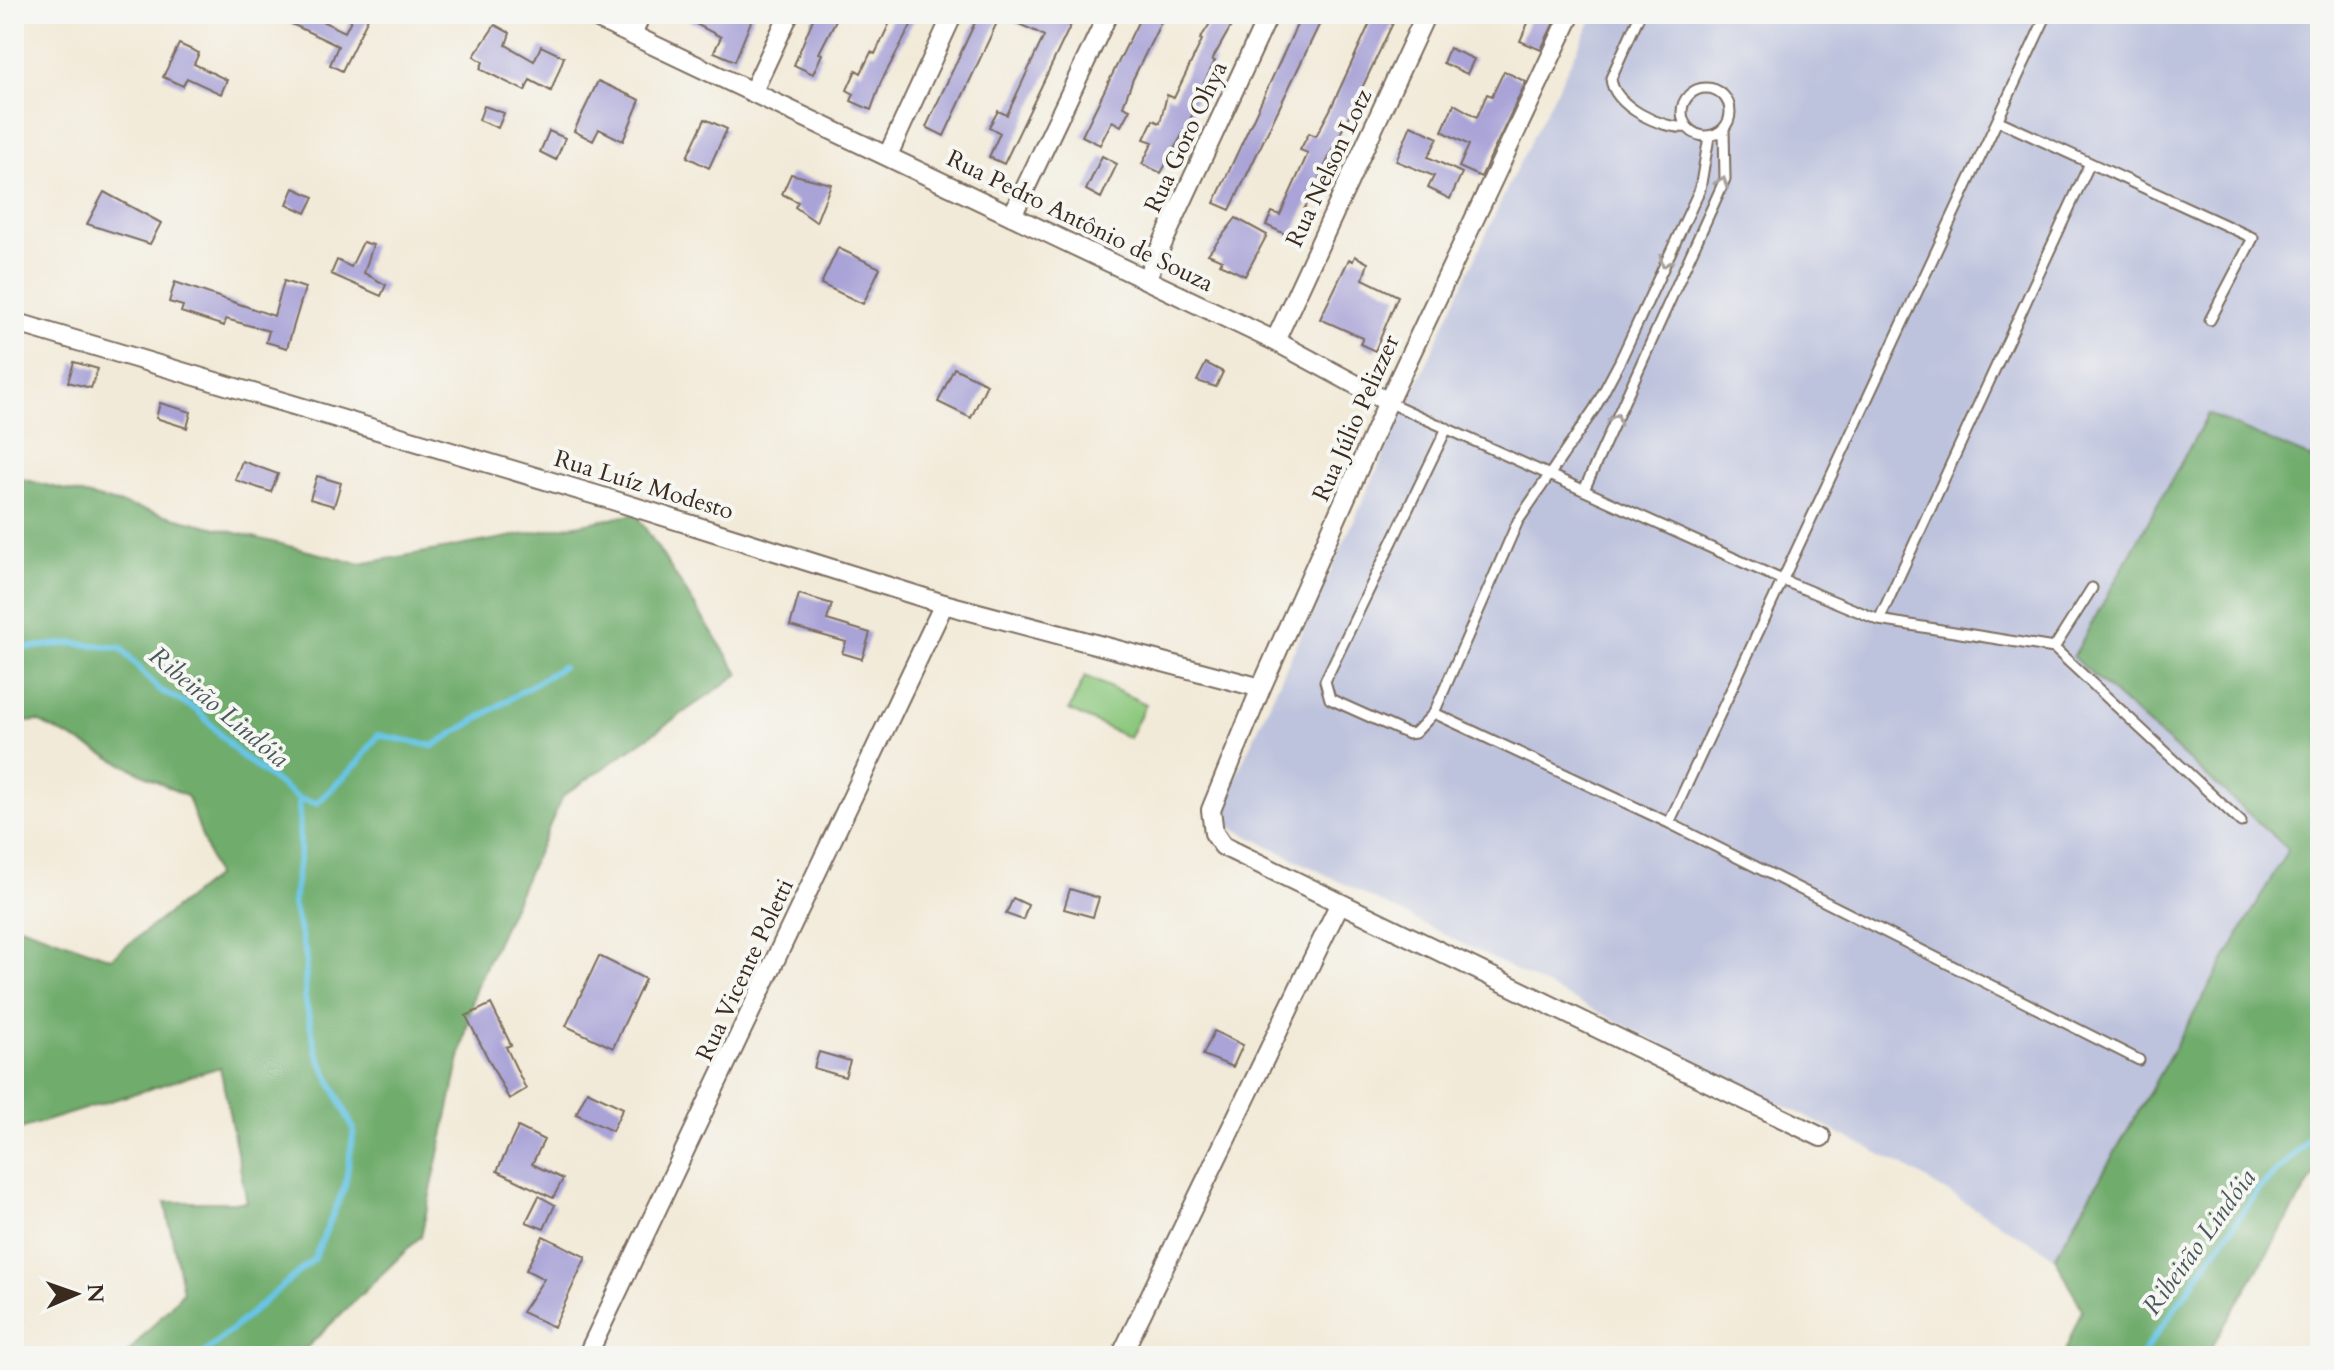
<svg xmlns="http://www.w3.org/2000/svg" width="2334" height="1370" viewBox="0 0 2334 1370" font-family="Cardo,serif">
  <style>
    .industrial { fill: #bec3dd }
    .green { fill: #8ac77c; stroke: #62784d; stroke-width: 2 }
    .forest { fill: #6fac6c; stroke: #556b45; stroke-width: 2 }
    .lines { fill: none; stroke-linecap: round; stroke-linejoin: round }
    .stream { stroke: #67c5e5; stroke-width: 6 }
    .building { fill: #a9a3d7 }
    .service-casing { stroke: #7b6d5f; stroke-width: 13 }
    .minor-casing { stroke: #7b6d5f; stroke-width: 22 }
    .service { stroke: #fff; stroke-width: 9 }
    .minor { stroke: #fff; stroke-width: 18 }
    .oneway { stroke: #a79f9a }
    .labels { text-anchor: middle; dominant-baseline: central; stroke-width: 8; stroke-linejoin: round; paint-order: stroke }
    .street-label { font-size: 24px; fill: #3b2a1e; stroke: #f6f6f2 }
    .water-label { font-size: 26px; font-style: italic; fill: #48585a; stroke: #f6f6f2 }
  </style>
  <rect width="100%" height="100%" fill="#f6f6f2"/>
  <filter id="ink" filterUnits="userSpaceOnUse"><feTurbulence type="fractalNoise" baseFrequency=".0125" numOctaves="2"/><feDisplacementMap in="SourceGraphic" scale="16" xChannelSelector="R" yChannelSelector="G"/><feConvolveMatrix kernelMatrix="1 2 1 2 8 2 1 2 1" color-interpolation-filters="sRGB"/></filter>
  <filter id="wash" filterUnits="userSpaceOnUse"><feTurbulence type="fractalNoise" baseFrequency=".006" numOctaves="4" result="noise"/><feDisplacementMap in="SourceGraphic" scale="32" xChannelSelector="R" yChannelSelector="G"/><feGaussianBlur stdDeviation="1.8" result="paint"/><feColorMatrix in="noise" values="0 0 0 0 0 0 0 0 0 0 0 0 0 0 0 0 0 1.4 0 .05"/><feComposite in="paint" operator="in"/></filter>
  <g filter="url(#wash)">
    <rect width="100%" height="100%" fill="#f2ead8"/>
    <path class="industrial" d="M 1595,14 L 2320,14 L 2320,462 L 2208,415 L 2073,656 L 2288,849 L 2055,1257 L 1904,1166 L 1221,822 L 1219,813 L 1295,648 L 1511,180 Z"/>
    <path class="green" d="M 1085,676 L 1146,704 L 1129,738 L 1069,710 Z"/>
    <path class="forest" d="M 2208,414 L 2320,462 L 2320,1165 L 2206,1356 L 2063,1356 L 2082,1309 L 2055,1257 L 2288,849 L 2073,657 Z
      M 14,477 L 360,564 L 636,514 L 739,674 L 563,796 L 475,990 L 421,1236 L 298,1356 L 125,1356 L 183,1292 L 165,1202 L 247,1202 L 220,1067 L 14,1131 L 14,924 L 111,958 L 216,876 L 188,797 L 38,721 L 14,723 Z"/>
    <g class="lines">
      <path class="stream" d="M 14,649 L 73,643 L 121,648 L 158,689 L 197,710 L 239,754 L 299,799 L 300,851 L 293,904 L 306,956 L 305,998 L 316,1051 L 354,1130 L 345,1186 L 314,1259 L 201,1356
        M 299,799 L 317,803 L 358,763 L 378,735 L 433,746 L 562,667
        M 2141,1356 L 2260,1188 L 2304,1145 L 2320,1117"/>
    </g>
    <g id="blocks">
      <path class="building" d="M 271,14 L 307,14 L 345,32 L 354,14 L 368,18 L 342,71 L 330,65 L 338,46 Z
        M 677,14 L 754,14 L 735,61 L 714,52 L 721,37 Z
        M 815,14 L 839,14 L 819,53 L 822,54 L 813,74 L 794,65 Z
        M 894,14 L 917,14 L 881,82 L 871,110 L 851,101 L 854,94 L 847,90 L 856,70 L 861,73 L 871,52 L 875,54 Z
        M 979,14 L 1076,14 L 1004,164 L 989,157 L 1000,133 L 989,127 L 998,111 L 1007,115 L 1044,36 L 1035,31 L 1000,16 L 944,136 L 926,127 Z
        M 1142,14 L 1165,14 L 1133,79 L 1123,106 L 1130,109 L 1121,126 L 1112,121 L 1100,145 L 1082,136 Z
        M 1194,14 L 1238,14 L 1212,60 L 1215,61 L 1192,107 L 1195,109 L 1187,126 L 1161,173 L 1142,164 L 1153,142 L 1144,139 L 1153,120 L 1160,123 L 1167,95 L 1174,98 L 1202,40 L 1200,39 L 1211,22 Z
        M 1302,14 L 1322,19 L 1230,210 L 1214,203 Z
        M 1374,14 L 1391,14 L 1387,20 L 1393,23 L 1291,237 L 1266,225 L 1272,212 L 1280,215 L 1308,153 L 1300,150 L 1309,133 L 1316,136 L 1330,110 Z
        M 1532,14 L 1558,14 L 1541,50 L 1520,41 Z
        M 495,25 L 510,33 L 506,45 L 534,61 L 541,46 L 564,57 L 551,91 L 530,80 L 525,91 L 480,69 L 483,62 L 474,56 Z
        M 179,44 L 199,53 L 194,64 L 227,80 L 221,94 L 187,78 L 183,86 L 163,77 Z
        M 1449,48 L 1474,59 L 1467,74 L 1443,63 Z
        M 1504,71 L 1526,82 L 1481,177 L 1459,167 L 1469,145 L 1442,131 L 1454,104 L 1477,117 L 1487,94 L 1492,96 Z
        M 598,81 L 640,100 L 623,141 L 599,129 L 593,141 L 574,131 Z
        M 484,106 L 504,113 L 498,128 L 479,120 Z
        M 705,119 L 727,129 L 709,168 L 687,157 Z
        M 1411,125 L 1438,138 L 1428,157 L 1462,173 L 1450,199 L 1428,188 L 1434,176 L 1396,161 Z
        M 549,131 L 565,138 L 556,160 L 540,152 Z
        M 1102,156 L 1117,164 L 1101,198 L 1086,190 Z
        M 791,174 L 831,184 L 816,222 L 795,207 L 798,202 L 782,194 Z
        M 294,188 L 314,197 L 306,213 L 287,204 Z
        M 104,192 L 161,223 L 150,244 L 87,224 Z
        M 1236,218 L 1267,235 L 1245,276 L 1220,264 L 1222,260 L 1208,254 Z
        M 363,242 L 373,245 L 364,273 L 386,285 L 381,296 L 331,274 L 337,260 L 351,267 Z
        M 838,248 L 880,268 L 863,304 L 821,284 Z
        M 1355,256 L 1368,263 L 1363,279 L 1398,296 L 1375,351 L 1360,344 L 1363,338 L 1320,319 L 1349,259 L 1353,261 Z
        M 284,281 L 305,288 L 287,348 L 266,342 L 269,331 L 226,319 L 224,326 L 181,312 L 183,306 L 169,302 L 175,282 L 274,316 Z
        M 74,362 L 98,369 L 91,388 L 68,382 Z
        M 1206,363 L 1223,372 L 1216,387 L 1197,381 Z
        M 954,368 L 987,384 L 971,418 L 938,402 Z
        M 160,403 L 191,412 L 187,428 L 156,418 Z
        M 242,461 L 278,474 L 271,492 L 235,480 Z
        M 317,476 L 341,483 L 334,506 L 310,499 Z
        M 799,594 L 832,604 L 827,620 L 870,633 L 862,659 L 842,653 L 846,642 L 790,626 Z
        M 1070,889 L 1099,898 L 1093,917 L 1064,909 Z
        M 1013,898 L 1028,905 L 1023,920 L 1006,914 Z
        M 599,956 L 645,979 L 613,1048 L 566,1026 Z
        M 491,1004 L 511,1045 L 506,1047 L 526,1089 L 509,1099 L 466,1016 Z
        M 1214,1031 L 1243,1045 L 1233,1067 L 1203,1055 Z
        M 819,1052 L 850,1061 L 845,1077 L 814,1068 Z
        M 587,1091 L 623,1108 L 612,1131 L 576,1114 Z
        M 518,1127 L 544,1140 L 532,1164 L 563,1179 L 553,1198 L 497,1171 Z
        M 539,1196 L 555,1205 L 544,1229 L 526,1222 Z
        M 543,1236 L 586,1257 L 554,1327 L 522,1312 L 544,1279 L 526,1270 Z"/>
    </g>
  </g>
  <g filter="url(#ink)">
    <use href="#blocks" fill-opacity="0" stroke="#7b6d5f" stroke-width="2"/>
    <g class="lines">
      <defs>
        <path id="service" d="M 1640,14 L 1611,78 C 1612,105 1662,130 1687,127
          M1682 112a24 24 0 1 1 48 0a24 24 0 1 1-48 0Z
          M 1999,121 L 2253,238 L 2210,320
          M 1388,402 L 1780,579 L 1879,620 L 2054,648 L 2241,822
          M 1447,428 L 1325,681 L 1330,699 L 1408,734 L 1415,733 L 1434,713 L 1518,521 L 1595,408 L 1620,361 L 1700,189 L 1709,137
          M 1584,490 L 1725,179 L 1724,129
          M 1879,620 L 2090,163
          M 2054,648 L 2092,588
          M 1434,713 L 1669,823 L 2139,1060
          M 1669,823 L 2047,14"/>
        <path id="minor" d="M 588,14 L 1275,341 L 1388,402
          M 1571,14 L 1388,402 L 1261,688 L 1211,810 L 1214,833 L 1223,846 L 1821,1137
          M 632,35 L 641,14
          M 753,91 L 789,14
          M 888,155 L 953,14
          M 1012,216 L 1108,14
          M 1146,279 L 1269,14
          M 14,322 L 606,498 L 944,604 L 1261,688
          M 1275,341 L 1426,14
          M 587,1356 L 944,604
          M 1121,1356 L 1339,905"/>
      </defs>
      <use href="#service" class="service-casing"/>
      <use href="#minor" class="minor-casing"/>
      <use href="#service" class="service"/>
      <use href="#minor" class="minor"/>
    </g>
    <defs><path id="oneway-chevron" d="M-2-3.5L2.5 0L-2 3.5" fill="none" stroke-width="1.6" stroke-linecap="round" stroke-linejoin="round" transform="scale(2)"/></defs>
    <g class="oneway">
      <use href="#oneway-chevron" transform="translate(1722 182) rotate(-71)"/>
      <use href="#oneway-chevron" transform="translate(1665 262) rotate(114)"/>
      <use href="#oneway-chevron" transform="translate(1616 419) rotate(-66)"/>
    </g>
  </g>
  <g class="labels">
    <g class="street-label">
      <text transform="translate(1186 137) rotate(-65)">Rua Goro Ohya</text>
      <text transform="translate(1329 168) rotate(-65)">Rua Nelson Lotz</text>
      <text transform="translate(1080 221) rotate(26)">Rua Pedro Antônio de Souza</text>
      <text transform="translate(1356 418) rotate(-66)">Rua Júlio Pelizzer</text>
      <text transform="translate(644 485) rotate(17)">Rua Luíz Modesto</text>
      <text transform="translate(745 970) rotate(-65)">Rua Vicente Poletti</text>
    </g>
    <g class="water-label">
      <text transform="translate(219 707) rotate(40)">Ribeirão Lindóia</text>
      <text transform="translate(2199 1242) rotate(-54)">Ribeirão Lindóia</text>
    </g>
  </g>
  <rect width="2334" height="1370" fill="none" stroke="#f6f6f2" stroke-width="48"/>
  <g transform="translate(76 1294) rotate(88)" stroke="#f6f6f2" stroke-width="6" paint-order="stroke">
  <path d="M0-6L14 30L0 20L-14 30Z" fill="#3b2a1e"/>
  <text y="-12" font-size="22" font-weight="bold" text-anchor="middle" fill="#3b2a1e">N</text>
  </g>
</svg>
